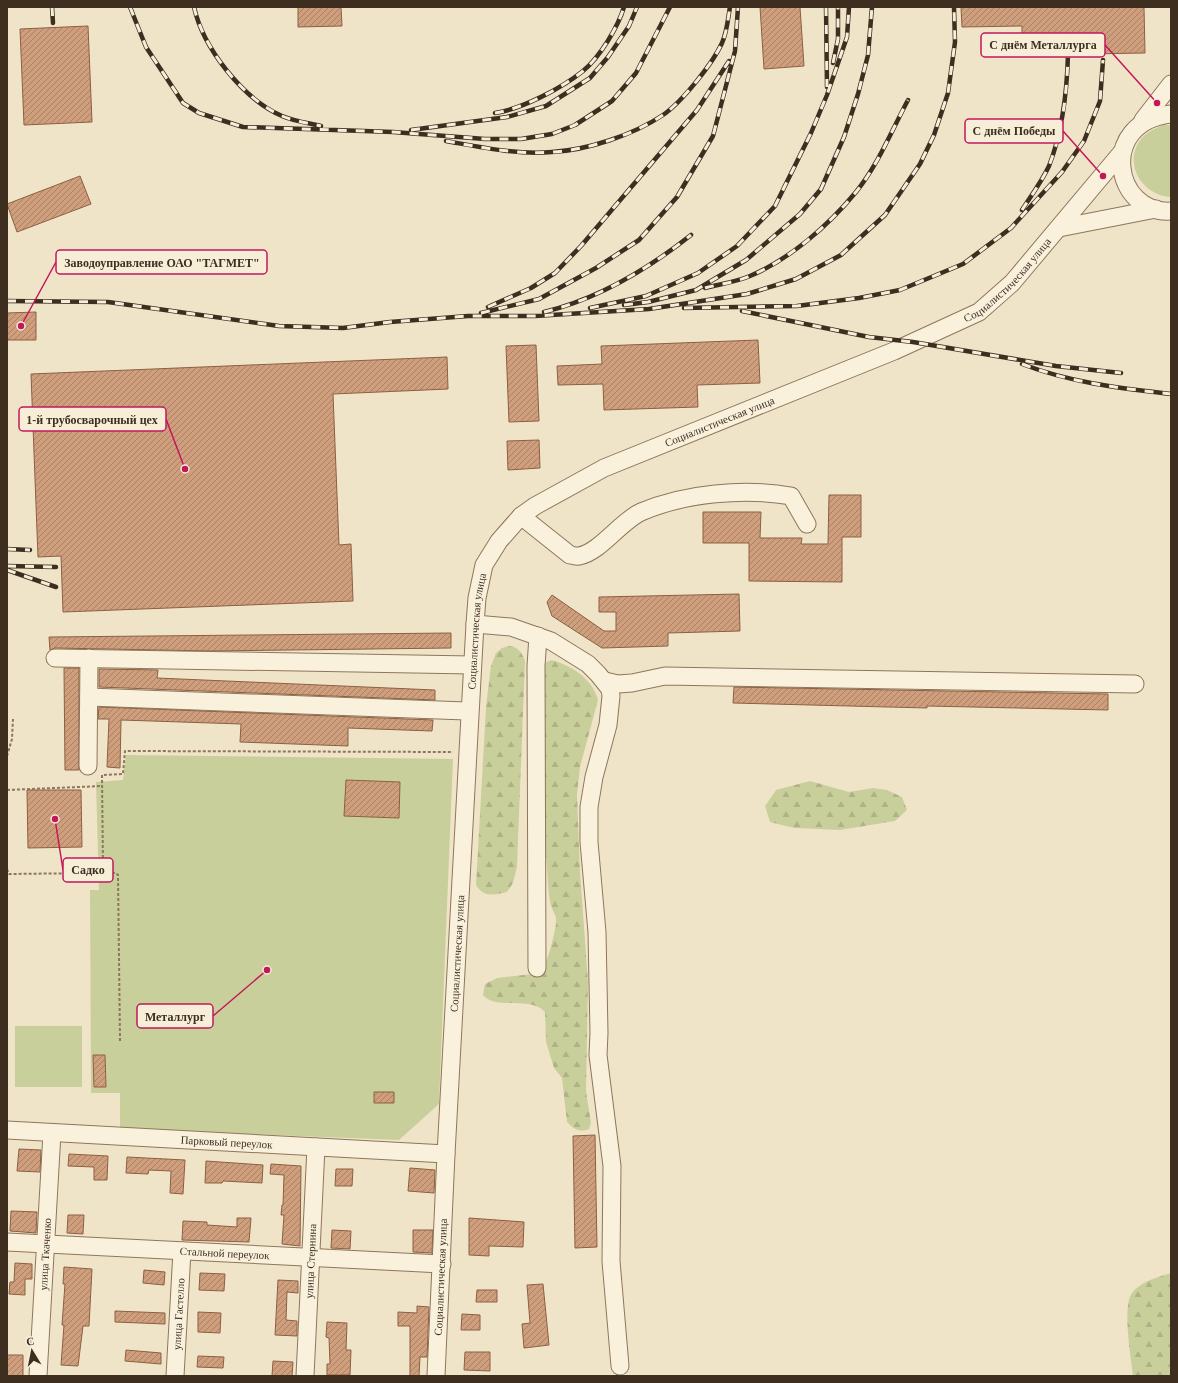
<svg xmlns="http://www.w3.org/2000/svg" width="1178" height="1383" viewBox="0 0 1178 1383" font-family="'Times New Roman',serif">
  <style>
    .grass { fill: #c9cf9b }
    .forest { fill: url(#forest-firs) }
    .building { fill: url(#building-hatch); stroke: #8d5f41 }
    .lines { fill: none; stroke-linecap: round; stroke-linejoin: round }
    .minor-casing { stroke: #8d765c; stroke-width: 19 }
    .path { stroke: #8d765c; stroke-width: 2; stroke-dasharray: 3 2; stroke-linecap: butt }
    .minor { stroke: #faf1dc; stroke-width: 17 }
    .rail-casing { stroke: #3d2e20; stroke-width: 4.5 }
    .rail { stroke: #f7eed8; stroke-width: 3; stroke-dasharray: 9; stroke-linecap: butt }
    .labels { text-anchor: middle; dominant-baseline: central; stroke-width: 3; stroke-linejoin: round; paint-order: stroke }
    .street-label { font-size: 11px; fill: #3d2e20; stroke: #f7eed8 }
    .leader { fill: none; stroke: #c2185b; stroke-width: 1.5 }
    .callout-dot { fill: #c2185b; stroke: #f7eed8; stroke-width: 1.5 }
    .callout { fill: #f7eed8; stroke: #c2185b; stroke-width: 1.5 }
    .callout-label { font-size: 12px; text-anchor: middle; font-weight: bold; fill: #3d2e20 }
  </style>
  <defs>
    <pattern id="forest-firs" width="22" height="20" patternUnits="userSpaceOnUse"><rect width="22" height="20" fill="#c9cf9b"/><path d="M5 1l3.5 6h-7zM16 11l3.5 6h-7z" fill="#aeb285"/></pattern>
    <pattern id="building-hatch" width="6" height="6" patternUnits="userSpaceOnUse"><rect width="6" height="6" fill="#cf9f7d"/><path d="M-1 1l2-2M0 6l6-6M5 7l2-2" fill="none" stroke="#a98266"/></pattern>
  </defs>
  <rect width="100%" height="100%" fill="#f0e4c8"/>
  <path class="grass" d="M 1164,125 L 1171,125 L 1171,197 C 1143,196 1122,164 1141,139 C 1147,132 1155,128 1164,125 Z
    M 126,755 L 453,759 L 439,1104 L 399,1140 L 120,1129 L 120,1093 L 91,1093 L 90,890 L 99,890 L 96,782 L 123,780 Z
    M 15,1026 L 82,1026 L 82,1087 L 15,1087 Z"/>
  <path class="forest" d="M 509,646 C 519,647 522,653 525,661 L 517,867 L 513,883 L 507,892 C 494,895 484,898 476,885 L 486,707 L 491,666 L 496,653 L 502,648 Z
    M 551,660 C 571,665 593,679 598,700 L 580,767 L 577,795 L 580,872 L 588,982 L 586,1091 L 591,1123 L 589,1129 C 579,1133 574,1129 567,1122 L 562,1078 L 554,1068 L 546,1042 L 545,1012 C 529,995 496,1011 483,995 L 485,984 L 497,978 L 541,973 C 546,967 556,931 556,922 C 557,915 552,911 551,905 C 548,894 548,880 547,869 C 542,800 541,731 545,663 Z
    M 810,781 L 849,792 L 873,788 L 887,790 L 902,797 L 907,810 L 895,821 L 840,830 L 794,828 L 770,822 L 765,806 L 776,790 Z
    M 1171,1273 L 1171,1376 L 1133,1376 C 1131,1358 1122,1307 1132,1293 C 1141,1281 1158,1277 1171,1273 Z"/>
  <path class="building" d="M 298,7 L 341,7 L 342,26 L 298,27 Z
    M 760,7 L 800,7 L 804,66 L 764,69 Z
    M 961,7 L 1144,7 L 1145,53 L 1086,54 L 1085,45 L 1022,47 L 1022,26 L 962,27 Z
    M 88,26 L 92,122 L 24,125 L 20,29 Z
    M 80,176 L 91,204 L 17,232 L 7,204 Z
    M 36,312 L 36,340 L 7,340 L 7,313 Z
    M 758,340 L 760,383 L 697,385 L 698,407 L 604,410 L 603,384 L 558,385 L 557,366 L 602,364 L 601,346 Z
    M 536,345 L 539,421 L 509,422 L 506,346 Z
    M 447,357 L 448,389 L 333,394 L 339,545 L 351,544 L 353,601 L 63,612 L 61,556 L 38,557 L 31,374 Z
    M 539,440 L 540,468 L 508,470 L 507,441 Z
    M 829,495 L 861,495 L 861,537 L 842,537 L 842,582 L 749,581 L 749,543 L 703,543 L 703,512 L 761,512 L 760,538 L 802,538 L 801,544 L 828,544 Z
    M 739,594 L 740,631 L 668,633 L 668,646 L 602,648 L 552,616 L 547,602 L 552,595 L 604,631 L 616,631 L 616,612 L 599,612 L 599,597 Z
    M 451,633 L 451,648 L 211,651 L 55,648 L 50,650 L 49,637 Z
    M 64,668 L 79,668 L 79,770 L 65,770 Z
    M 99,669 L 158,670 L 157,678 L 435,690 L 435,700 L 99,687 Z
    M 734,687 L 1108,694 L 1108,710 L 927,706 L 927,708 L 733,703 Z
    M 99,707 L 433,720 L 432,731 L 348,728 L 348,746 L 240,742 L 241,724 L 121,720 L 120,768 L 107,767 L 109,719 L 98,719 Z
    M 346,780 L 400,782 L 399,818 L 344,816 Z
    M 27,790 L 81,790 L 82,847 L 28,848 Z
    M 93,1055 L 105,1055 L 106,1087 L 94,1087 Z
    M 374,1092 L 394,1092 L 394,1103 L 374,1103 Z
    M 595,1135 L 597,1247 L 575,1248 L 573,1136 Z
    M 19,1149 L 41,1150 L 40,1172 L 17,1171 Z
    M 69,1154 L 108,1156 L 107,1180 L 94,1180 L 94,1167 L 68,1166 Z
    M 127,1157 L 185,1160 L 183,1194 L 170,1193 L 171,1171 L 149,1170 L 148,1174 L 126,1173 Z
    M 206,1161 L 263,1165 L 262,1183 L 223,1181 L 222,1183 L 205,1183 Z
    M 271,1164 L 301,1166 L 300,1246 L 282,1244 L 284,1215 L 281,1215 L 282,1205 L 283,1205 L 284,1175 L 270,1174 Z
    M 410,1168 L 435,1170 L 434,1193 L 408,1191 Z
    M 336,1169 L 353,1169 L 352,1186 L 335,1186 Z
    M 11,1211 L 37,1212 L 36,1233 L 10,1231 Z
    M 68,1215 L 84,1215 L 83,1234 L 67,1233 Z
    M 237,1218 L 251,1218 L 249,1242 L 182,1240 L 183,1221 L 207,1222 L 207,1225 L 237,1227 Z
    M 469,1218 L 524,1222 L 523,1247 L 489,1246 L 489,1256 L 469,1255 Z
    M 332,1230 L 351,1231 L 350,1249 L 331,1248 Z
    M 413,1230 L 433,1230 L 432,1253 L 413,1252 Z
    M 15,1263 L 32,1264 L 32,1279 L 25,1279 L 25,1295 L 9,1294 L 10,1282 L 14,1282 Z
    M 64,1267 L 92,1269 L 89,1326 L 83,1326 L 78,1366 L 61,1365 L 64,1325 L 62,1325 L 65,1284 L 63,1284 Z
    M 144,1270 L 165,1272 L 164,1285 L 143,1283 Z
    M 200,1273 L 225,1274 L 224,1291 L 199,1290 Z
    M 278,1280 L 298,1281 L 298,1293 L 287,1292 L 286,1320 L 297,1321 L 297,1336 L 275,1335 Z
    M 543,1284 L 549,1345 L 524,1348 L 522,1324 L 530,1323 L 527,1285 Z
    M 477,1290 L 497,1290 L 497,1302 L 476,1302 Z
    M 417,1306 L 429,1307 L 427,1357 L 420,1357 L 419,1376 L 410,1376 L 410,1326 L 398,1326 L 398,1312 L 417,1313 Z
    M 115,1311 L 165,1313 L 165,1324 L 115,1322 Z
    M 198,1312 L 221,1313 L 220,1333 L 198,1332 Z
    M 462,1314 L 480,1315 L 480,1330 L 461,1330 Z
    M 327,1322 L 347,1323 L 346,1350 L 351,1350 L 350,1375 L 327,1375 L 327,1364 L 330,1364 L 329,1338 L 326,1337 Z
    M 126,1350 L 161,1353 L 161,1364 L 125,1361 Z
    M 465,1352 L 490,1352 L 490,1371 L 464,1370 Z
    M 7,1355 L 23,1355 L 23,1376 L 7,1376 Z
    M 198,1356 L 224,1357 L 223,1368 L 197,1367 Z
    M 273,1361 L 293,1362 L 292,1376 L 272,1376 Z"/>
  <g class="lines">
    <defs>
      <g id="minor">
        <path d="M 1171,114 C 1097,122 1114,215 1171,211"/>
        <path d="M 1143,120 L 1171,84"/>
        <path d="M 1059,228 L 1156,209"/>
        <path d="M 521,516 L 570,555 C 573,555 577,557 579,556 C 599,553 621,521 641,512 C 685,493 745,488 791,496 L 807,524"/>
        <path d="M 475,624 L 511,627 L 551,641 L 588,664 L 598,674 L 610,689 L 611,696 L 608,725 L 594,777 L 589,807 L 589,842 L 597,932 L 599,1033 L 598,1055 L 612,1166 L 611,1261 L 620,1366"/>
        <path d="M 55,658 L 472,665"/>
        <path d="M 605,681 L 618,684 L 632,683 L 665,676 L 1135,684"/>
        <path d="M 89,697 L 466,711"/>
        <path d="M 88,766 L 89,658"/>
        <path d="M 537,968 L 536,666 L 538,636"/>
        <path id="s1" d="M 7,1130 L 446,1154"/>
        <path id="s2" d="M 7,1242 L 442,1264"/>
        <path id="s3" d="M 38,1376 L 52,1133"/>
        <path id="s4" d="M 175,1376 L 182,1251"/>
        <path id="s5" d="M 305,1376 L 316,1147"/>
        <path id="s6" d="M 436,1376 L 446,1154 L 475,624 L 477,598 L 484,565 L 499,541 L 521,516 L 535,506 L 604,468 L 894,351 L 979,312 L 1012,283 L 1122,152"/>
      </g>
    </defs>
    <use href="#minor" class="minor-casing"/>
    <path class="path" d="M 7,756 L 12,739 L 13,719
      M 7,790 L 102,786
      M 7,869 L 9,874 L 95,873 L 103,870
      M 120,1041 L 118,875 L 116,873 L 106,873 L 103,870 L 102,775 L 123,774 L 125,751 L 453,752"/>
    <use href="#minor" class="minor"/>
    <defs>
      <path id="rail" d="M 52,7 L 53,23
        M 130,7 L 146,47 L 183,103 L 199,113 L 243,127 L 393,132 L 485,139 L 521,139 L 552,134 L 575,125 L 612,101 L 636,73 L 670,7
        M 194,7 C 203,48 243,99 282,116 C 294,121 308,123 321,126
        M 826,7 L 827,87
        M 833,63 L 838,39 L 838,7
        M 495,113 C 522,109 562,88 583,71 C 600,57 618,27 624,7
        M 411,130 L 507,117 L 546,106 L 590,78 L 608,57 L 629,26 L 637,7
        M 446,141 C 480,147 516,155 552,152 C 588,150 633,135 663,115 C 682,102 713,63 722,43 C 727,32 728,18 730,7
        M 1022,210 C 1031,196 1042,181 1049,166 C 1063,130 1067,92 1068,54
        M 705,288 C 720,284 736,282 750,276 C 790,259 828,226 856,192 C 878,165 892,130 908,100
        M 7,301 L 108,302 L 279,326 L 343,328 L 390,322 L 468,316 L 535,316 L 649,309 L 747,294 L 796,279 L 841,255 L 885,215 L 920,164 L 934,135 L 948,93 L 955,42 L 954,7
        M 624,305 L 648,302 L 696,290 L 746,260 L 800,214 L 821,189 L 844,137 L 858,94 L 868,55 L 872,7
        M 488,307 L 531,288 L 555,273 L 581,246 L 697,110 L 729,61
        M 590,308 L 646,296 L 698,273 L 737,246 L 775,206 L 811,133 L 827,95 L 847,37 L 849,7
        M 684,308 L 797,306 L 859,298 L 900,290 L 963,264 L 1011,228 L 1062,172 L 1084,141 L 1100,101 L 1103,60
        M 742,311 L 869,337 L 913,342 L 1056,366 L 1121,373
        M 544,312 C 598,299 648,269 691,235
        M 481,313 L 539,299 L 596,268 L 639,240 L 677,197 L 713,136 L 735,51 L 738,7
        M 1022,364 C 1072,383 1119,388 1171,394
        M 7,549 L 30,550
        M 7,566 L 56,567
        M 7,570 L 56,587"/>
    </defs>
    <use href="#rail" class="rail-casing"/>
    <use href="#rail" class="rail"/>
  </g>
  <g class="labels">
    <g class="street-label">
      <text stroke="none"><textPath href="#s6" startOffset="1419">Социалистическая улица</textPath></text>
      <text stroke="none"><textPath href="#s6" startOffset="1095">Социалистическая улица</textPath></text>
      <text stroke="none"><textPath href="#s6" startOffset="746">Социалистическая улица</textPath></text>
      <text stroke="none"><textPath href="#s6" startOffset="423">Социалистическая улица</textPath></text>
      <text stroke="none"><textPath href="#s1" startOffset="220">Парковый переулок</textPath></text>
      <text stroke="none"><textPath href="#s3" startOffset="122">улица Ткаченко</textPath></text>
      <text stroke="none"><textPath href="#s2" startOffset="218">Стальной переулок</textPath></text>
      <text stroke="none"><textPath href="#s5" startOffset="115">улица Стернина</textPath></text>
      <text stroke="none"><textPath href="#s6" startOffset="99">Социалистическая улица</textPath></text>
      <text stroke="none"><textPath href="#s4" startOffset="62">улица Гастелло</textPath></text>
    </g>
  </g>
  <path class="leader" d="M1157 103L1105 45M1103 176L1063 131M21 326L56 262M185 469L166 419M55 819L63 870M267 970L213 1016"/>
  <g class="callout-dot">
    <circle cx="1157" cy="103" r="4"/>
    <circle cx="1103" cy="176" r="4"/>
    <circle cx="21" cy="326" r="4"/>
    <circle cx="185" cy="469" r="4"/>
    <circle cx="55" cy="819" r="4"/>
    <circle cx="267" cy="970" r="4"/>
  </g>
  <g class="callout">
    <rect x="981" y="33" width="124" height="24" rx="4"/>
    <rect x="965" y="119" width="98" height="24" rx="4"/>
    <rect x="56" y="250" width="211" height="24" rx="4"/>
    <rect x="19" y="407" width="147" height="24" rx="4"/>
    <rect x="63" y="858" width="50" height="24" rx="4"/>
    <rect x="137" y="1004" width="76" height="24" rx="4"/>
  </g>
  <g class="callout-label">
    <text x="1043" y="49">С днём Металлурга</text>
    <text x="1014" y="135">С днём Победы</text>
    <text x="162" y="267">Заводоуправление ОАО "ТАГМЕТ"</text>
    <text x="92" y="424">1-й трубосварочный цех</text>
    <text x="88" y="874">Садко</text>
    <text x="175" y="1021">Металлург</text>
  </g>
  <rect width="1178" height="1383" fill="none" stroke="#3d2e20" stroke-width="16"/>
  <g transform="translate(32 1351) rotate(350)" stroke="#f7eed8" stroke-width="3" paint-order="stroke">
  <path d="M0-3L7 15L0 10L-7 15Z" fill="#3d2e20"/>
  <text y="-6" font-size="11" font-weight="bold" text-anchor="middle" fill="#3d2e20">С</text>
  </g>
</svg>
